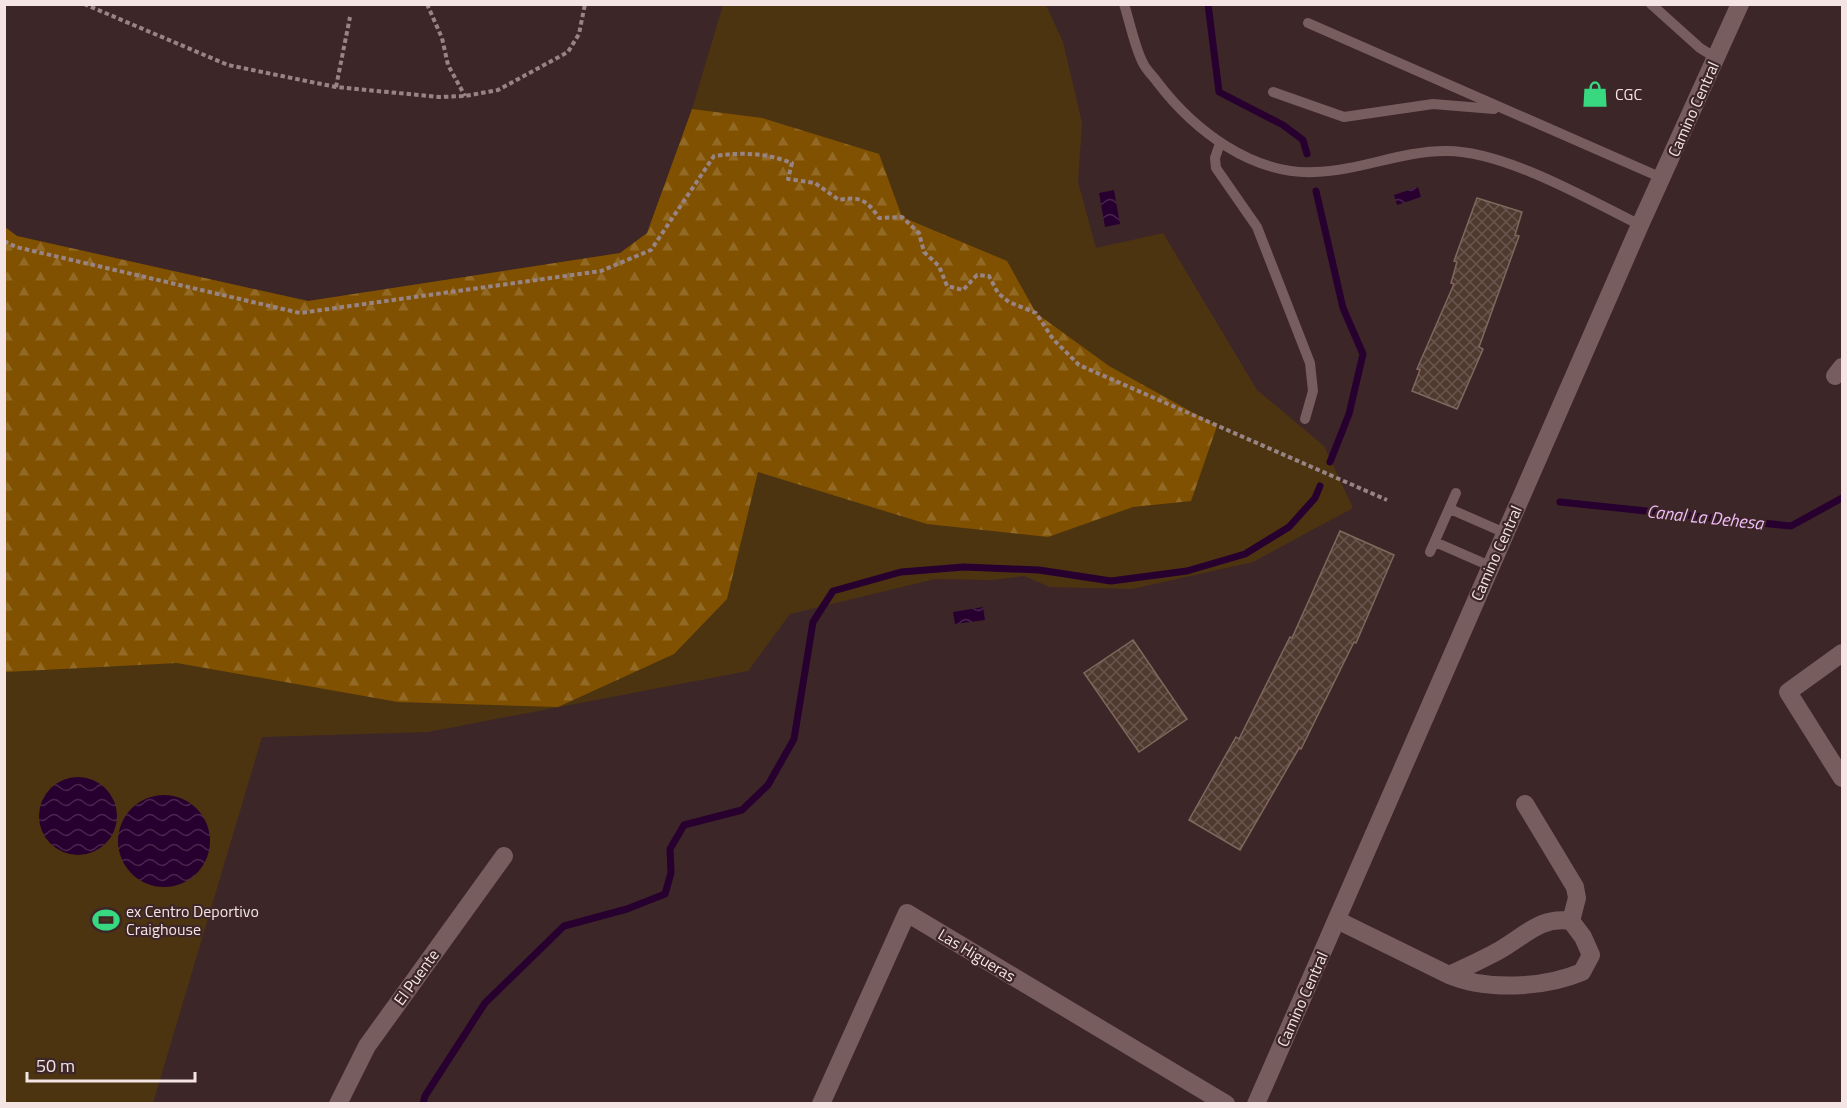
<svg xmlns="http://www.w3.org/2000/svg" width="1847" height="1108" viewBox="0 0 1847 1108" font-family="'Titillium Web',sans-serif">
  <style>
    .green { fill: #4d3411 }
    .forest { fill: url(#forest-firs) }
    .water { fill: url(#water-waves) }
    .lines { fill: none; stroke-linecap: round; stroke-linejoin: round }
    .stream { stroke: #28002f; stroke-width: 7 }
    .building { fill: url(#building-cross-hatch); stroke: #81685e; stroke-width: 1.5 }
    .path { stroke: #988485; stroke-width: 4; stroke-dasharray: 4.5 3; stroke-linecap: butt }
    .lane { stroke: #785d5e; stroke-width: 10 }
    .street { stroke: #785d5e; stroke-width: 18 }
    .secondary { stroke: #785d5e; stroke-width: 18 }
    .labels { text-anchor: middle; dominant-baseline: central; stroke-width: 4.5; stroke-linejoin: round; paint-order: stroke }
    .poi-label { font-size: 16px; fill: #f4e4e4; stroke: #3d2627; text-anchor: start }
    .street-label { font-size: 16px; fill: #f4e4e4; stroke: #3d2627 }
    .water-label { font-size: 18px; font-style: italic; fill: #edbbf5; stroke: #3d2627 }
  </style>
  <defs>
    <pattern id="forest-firs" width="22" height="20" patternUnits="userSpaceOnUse" patternTransform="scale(1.5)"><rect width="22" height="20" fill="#805100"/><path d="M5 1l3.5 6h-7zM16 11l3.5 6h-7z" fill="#936a25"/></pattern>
    <pattern id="water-waves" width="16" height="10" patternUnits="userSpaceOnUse" patternTransform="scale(1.5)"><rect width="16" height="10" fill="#28002f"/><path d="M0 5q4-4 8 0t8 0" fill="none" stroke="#48254d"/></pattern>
    <pattern id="building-cross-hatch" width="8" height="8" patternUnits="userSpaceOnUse" patternTransform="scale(1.5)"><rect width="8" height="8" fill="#503a30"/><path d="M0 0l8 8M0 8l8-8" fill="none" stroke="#6a564e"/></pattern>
  </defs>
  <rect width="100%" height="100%" fill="#3d2627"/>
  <path class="green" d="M 723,5 L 1046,5 L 1063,42 L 1082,123 L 1078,182 L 1096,248 L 1163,233 L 1257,390 L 1324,446 L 1353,508 L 1253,562 L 1132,589 L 1050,587 L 1024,576 L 991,580 L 935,579 L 790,614 L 748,671 L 428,732 L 262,737 L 153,1103 L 5,1103 L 4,227 L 17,236 L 308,301 L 620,253 L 647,233 L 692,109 Z"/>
  <path class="forest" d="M 692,109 L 762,118 L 879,154 L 902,217 L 1007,261 L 1036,313 L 1109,366 L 1217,426 L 1191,501 L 1133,507 L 1048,537 L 927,524 L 758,472 L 727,599 L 674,654 L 558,707 L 398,702 L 177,663 L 5,672 L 5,227 L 17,236 L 308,301 L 620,253 L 647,233 Z"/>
  <path class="water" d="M 1418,187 L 1421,197 L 1397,205 L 1394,195 Z
    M 1114,190 L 1120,224 L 1105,227 L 1099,193 Z
    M 983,607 L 985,620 L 955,624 L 953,612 Z
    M39 816a39 39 0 1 1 78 0a39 39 0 1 1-78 0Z
    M118 841a46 46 0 1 1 92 0a46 46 0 1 1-92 0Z"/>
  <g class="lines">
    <path class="stream" d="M 1208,4 L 1219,92 L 1283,125 L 1303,140 L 1307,154
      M 1316,191 L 1343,308 L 1363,354 L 1349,414 L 1330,462
      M 1560,502 L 1791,526 L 1842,498
      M 423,1104 L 425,1096 L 485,1003 L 564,926 L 627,909 L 665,894 L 671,873 L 670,849 L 684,825 L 742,810 L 768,785 L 794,739 L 813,622 L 833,591 L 901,572 L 964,567 L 1039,570 L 1111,581 L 1187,571 L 1245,554 L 1289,527 L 1315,498 L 1320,486"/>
  </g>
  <path class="building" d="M 1477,198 L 1522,212 L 1515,235 L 1519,236 L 1479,347 L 1483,349 L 1457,409 L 1412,391 L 1420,370 L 1417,369 L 1454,284 L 1451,283 L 1457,262 L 1454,261 Z
    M 1340,531 L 1394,555 L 1356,643 L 1354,642 L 1301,749 L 1299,748 L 1240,850 L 1189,820 L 1236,737 L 1239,739 L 1290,637 L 1292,638 Z
    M 1133,640 L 1187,719 L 1139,752 L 1084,673 Z"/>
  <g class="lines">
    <path class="path" d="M 84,4 L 228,65 L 336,87 L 439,97 L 465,96 L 498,90 L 568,52 L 579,34 L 585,4
      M 427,4 L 442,38 L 448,65 L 465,96
      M 336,87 L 350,17
      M 4,241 L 16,247 L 300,313 L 601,271 L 651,250 L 714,156 C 743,152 765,153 792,163 L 788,179 L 815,183 L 839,200 C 860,196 867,200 879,218 L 902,217 L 919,233 L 924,252 L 939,266 L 947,286 L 963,290 L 977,275 L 989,276 L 998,293 L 1009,302 L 1036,313 L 1053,339 L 1079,365 L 1387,500"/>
    <path class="lane" d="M 1124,4 C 1130,23 1134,44 1142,61 C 1145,69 1153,76 1158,83 C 1194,130 1252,175 1315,172 C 1359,171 1401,151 1445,151 C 1503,150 1588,199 1640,225
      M 1651,4 L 1700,48 L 1716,58
      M 1308,23 L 1662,178
      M 1273,92 L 1344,117 L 1433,104 L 1494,109
      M 1220,143 L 1215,158 L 1216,168 L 1257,227 L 1310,363 L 1313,391 L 1305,419
      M 1450,509 L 1505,533
      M 1435,542 L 1490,566
      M 1430,552 L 1456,493"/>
    <path class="street" d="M 1835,376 L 1842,367
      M 1842,653 L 1788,692 L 1842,778
      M 1525,804 L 1575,887 L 1577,898 L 1571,921
      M 1337,920 L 1449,975 C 1487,991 1544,988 1582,972 L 1591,955 L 1583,937 L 1571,921 C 1540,916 1525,936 1500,950 C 1484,959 1466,967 1449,975
      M 338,1104 L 367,1046 L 504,856
      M 821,1104 L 907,913 L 1226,1104"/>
    <path class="secondary" d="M 1256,1104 L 1640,225 L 1740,4"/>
  </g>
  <defs>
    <symbol id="shop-bare" viewBox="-9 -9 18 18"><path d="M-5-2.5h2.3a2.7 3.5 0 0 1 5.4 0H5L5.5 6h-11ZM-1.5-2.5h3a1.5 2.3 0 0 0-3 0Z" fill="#37d880" stroke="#3d2627" stroke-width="2.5" paint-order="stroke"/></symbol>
    <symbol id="stadium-bare" viewBox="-9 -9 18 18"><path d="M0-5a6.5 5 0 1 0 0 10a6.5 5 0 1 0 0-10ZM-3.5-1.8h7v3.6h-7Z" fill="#37d880" stroke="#3d2627" stroke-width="2.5" paint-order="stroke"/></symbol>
  </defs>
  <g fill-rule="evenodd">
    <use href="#shop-bare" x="1576" y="75" width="38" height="38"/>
    <use href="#stadium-bare" x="87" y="901" width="38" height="38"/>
  </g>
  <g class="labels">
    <g class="poi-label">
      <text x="1615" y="94">CGC</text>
      <text x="126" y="911">ex Centro Deportivo<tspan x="126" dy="18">Craighouse</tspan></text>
    </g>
    <g class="street-label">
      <text transform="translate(1693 109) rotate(-66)">Camino Central</text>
      <text transform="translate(1496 553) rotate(-66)">Camino Central</text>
      <text transform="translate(977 955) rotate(31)">Las Higueras</text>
      <text transform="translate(416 977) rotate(-54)">El Puente</text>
      <text transform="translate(1302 999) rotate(-66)">Camino Central</text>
    </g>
    <g class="water-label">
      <text transform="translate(1705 517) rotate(6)">Canal La Dehesa</text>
    </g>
  </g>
  <rect width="1847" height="1108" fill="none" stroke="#f4e4e4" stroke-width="12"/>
  <path d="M27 1072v9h168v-9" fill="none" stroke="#f4e4e4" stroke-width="3"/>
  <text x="36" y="1072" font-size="18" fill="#f4e4e4" stroke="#3d2627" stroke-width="4.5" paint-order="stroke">50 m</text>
</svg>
